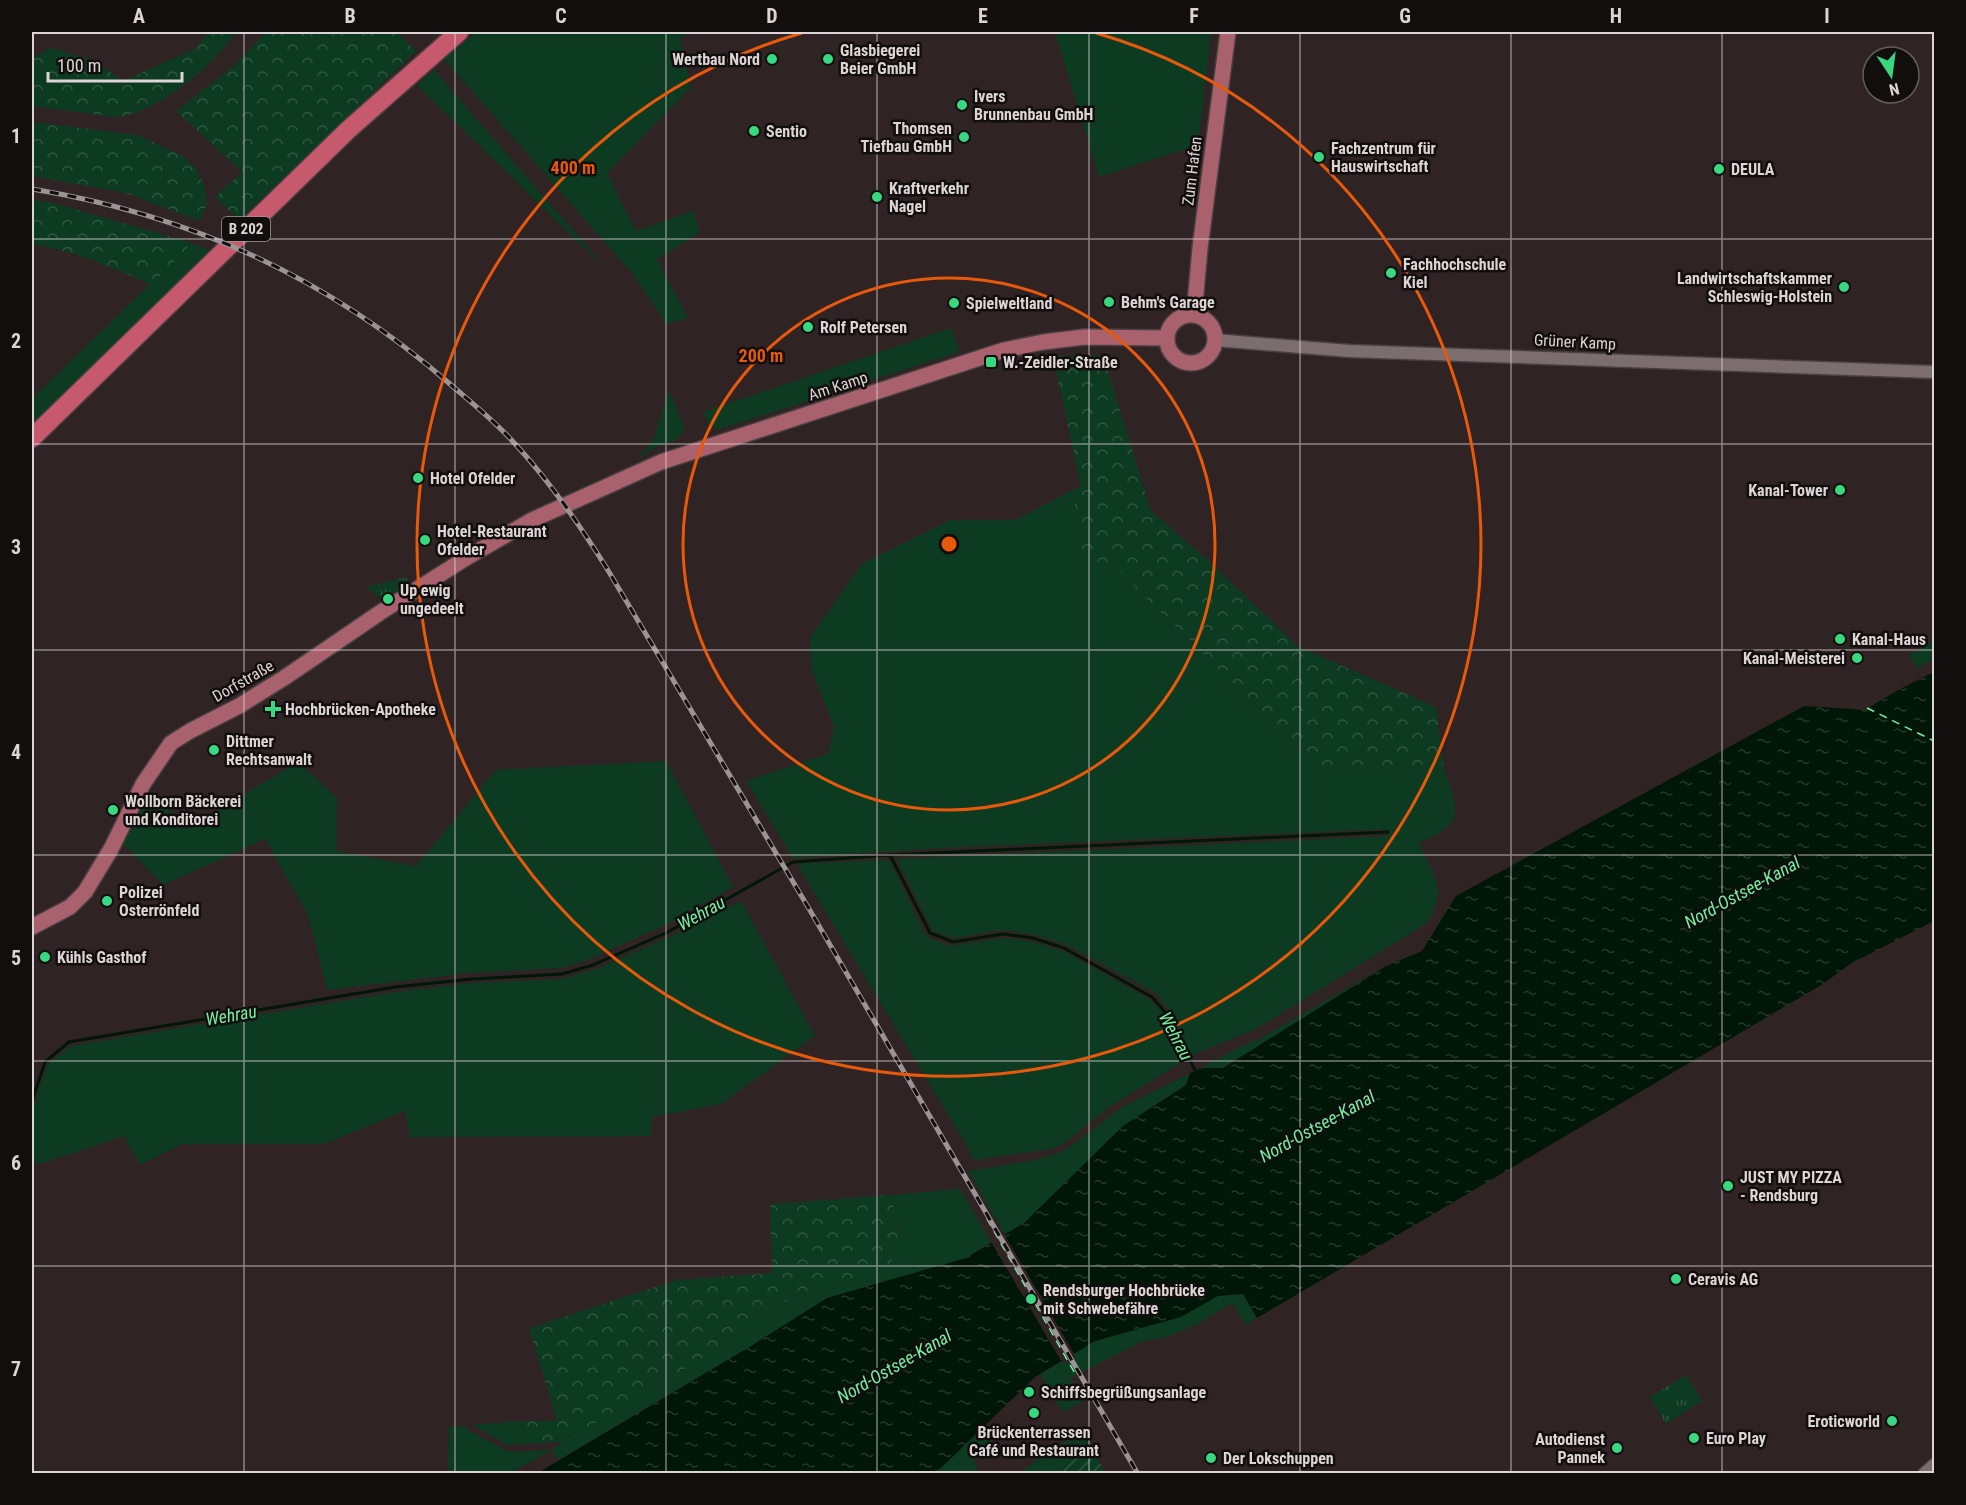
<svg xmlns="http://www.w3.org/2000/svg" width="1966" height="1505" viewBox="0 0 1966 1505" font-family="'Roboto Condensed',sans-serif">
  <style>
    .grass { fill: #0d3b21 }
    .forest { fill: url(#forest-crowns) }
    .park { fill: url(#park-tufts) }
    .garden { fill: url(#garden-furrows) }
    .water { fill: url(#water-ripples) }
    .pier { fill: #2f2324 }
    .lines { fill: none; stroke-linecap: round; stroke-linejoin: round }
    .stream { stroke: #001707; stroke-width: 3 }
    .ferry { stroke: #75efa2; stroke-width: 1.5; stroke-dasharray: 8 6; stroke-linecap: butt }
    .minor-casing { stroke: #494041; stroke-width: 15 }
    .major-casing { stroke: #494041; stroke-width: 18 }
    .highway-casing { stroke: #494041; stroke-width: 21 }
    .minor { stroke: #7c6e6f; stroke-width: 12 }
    .major { stroke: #a8616d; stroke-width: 15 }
    .highway { stroke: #c6596c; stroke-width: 18 }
    .rail-casing { stroke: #9c9394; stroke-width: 5 }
    .rail { stroke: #130e0e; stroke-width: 3; stroke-dasharray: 9; stroke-linecap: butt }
    .grid { fill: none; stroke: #dcd4d5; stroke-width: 1.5; stroke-opacity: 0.55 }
    .ring { fill: none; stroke: #e8590c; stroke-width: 3 }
    .poi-dot { fill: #38d880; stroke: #130e0e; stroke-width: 2 }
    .labels { text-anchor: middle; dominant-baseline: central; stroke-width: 5; stroke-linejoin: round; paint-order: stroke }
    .shield { fill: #130e0e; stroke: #a09999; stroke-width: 1.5 }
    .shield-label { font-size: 15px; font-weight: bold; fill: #dcd4d5 }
    .poi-label { font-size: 16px; font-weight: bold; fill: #dcd4d5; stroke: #130e0e; text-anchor: start }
    .street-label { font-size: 16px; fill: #dcd4d5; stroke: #130e0e }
    .water-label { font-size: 18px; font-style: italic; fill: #75efa2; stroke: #130e0e }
    .centre { fill: #e8590c; stroke: #130e0e; stroke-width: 3 }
    .ring-label { font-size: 18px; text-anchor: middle; font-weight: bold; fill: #e8590c; stroke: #130e0e; stroke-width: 5; stroke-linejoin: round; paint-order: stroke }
    .neatline { fill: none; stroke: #dcd4d5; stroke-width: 2 }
    .grid-label { font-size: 20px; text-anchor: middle; font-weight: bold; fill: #dcd4d5 }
  </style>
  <defs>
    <pattern id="forest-crowns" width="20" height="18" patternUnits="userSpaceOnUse" patternTransform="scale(1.5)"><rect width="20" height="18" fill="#0d3b21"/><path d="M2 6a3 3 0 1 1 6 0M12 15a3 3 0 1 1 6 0" fill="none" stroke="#305640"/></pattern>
    <pattern id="park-tufts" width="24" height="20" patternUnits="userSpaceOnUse" patternTransform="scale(1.5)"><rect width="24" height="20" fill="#0d3b21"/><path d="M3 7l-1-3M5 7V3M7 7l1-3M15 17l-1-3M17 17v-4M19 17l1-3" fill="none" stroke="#305640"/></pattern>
    <pattern id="garden-furrows" width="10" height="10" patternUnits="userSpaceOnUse" patternTransform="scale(1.5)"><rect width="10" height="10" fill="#0d3b21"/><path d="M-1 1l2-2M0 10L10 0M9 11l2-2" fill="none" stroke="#305640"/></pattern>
    <pattern id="water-ripples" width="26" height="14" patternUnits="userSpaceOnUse" patternTransform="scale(1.5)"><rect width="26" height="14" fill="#001707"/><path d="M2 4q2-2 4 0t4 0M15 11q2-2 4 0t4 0" fill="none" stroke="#25382a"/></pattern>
  </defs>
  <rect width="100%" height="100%" fill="#2f2324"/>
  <path class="grass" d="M 477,32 L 693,32 L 680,37 L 691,87 L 607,173 L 636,231 L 693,211 L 700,232 L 657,259 L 688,318 L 667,324 L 632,273 L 444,59 Z
    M 1055,32 L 1211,32 L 1198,145 L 1099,177 Z
    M 434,70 L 608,271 L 417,85 Z
    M 192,243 L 212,252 L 32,424 L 32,399 Z
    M 951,328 L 959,352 L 717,430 L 707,421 L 703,412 Z
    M 669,390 L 684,427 C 682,442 664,443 653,449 C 647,452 642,456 637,460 L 653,440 Z
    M 1073,490 L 1081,554 L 1120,572 L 1322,771 L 1444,769 C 1449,785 1463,811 1449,825 C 1442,833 1428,838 1419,843 C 1434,877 1448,888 1427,923 L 1256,1029 L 1192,1055 L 1170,1011 L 1156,993 L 1067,945 L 1037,935 L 1003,930 L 953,938 L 933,931 L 897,859 L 1389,836 L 1389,829 L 941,848 L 793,858 L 746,781 L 828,754 L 834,727 L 811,668 L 810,637 L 862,564 L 950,520 L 1015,520 Z
    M 1934,641 L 1934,659 L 1917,668 L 1909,655 Z
    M 666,761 L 733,887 L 665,925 L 590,959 L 561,968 L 469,973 L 327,990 L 308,915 L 265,839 L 163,885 L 123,843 L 150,791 L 187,829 L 298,762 L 337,798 L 336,851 L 416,866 L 496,770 Z
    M 889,860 L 926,937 L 951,946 L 1003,938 L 1033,942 L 1063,951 L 1149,999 L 1163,1013 L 1185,1060 L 1109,1107 L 1064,1143 L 1051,1149 L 973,1160 L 967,1146 L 797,864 Z
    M 741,901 L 815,1036 L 721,1104 L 652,1117 L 651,1136 L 410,1137 L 405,1111 L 324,1144 L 182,1144 L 140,1165 L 124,1136 L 36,1165 L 32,1153 L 32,1111 L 48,1064 L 71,1046 L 395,992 L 472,983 L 562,979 L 596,969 L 669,937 Z
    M 1386,966 L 1223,1068 L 1201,1068 L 1235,1049 L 1259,1039 Z
    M 1190,1073 L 1186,1085 L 1123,1126 L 1025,1223 L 1005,1235 L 968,1171 L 1036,1160 L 1064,1151 L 1121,1108 Z
    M 960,1189 L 991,1242 L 966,1258 L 827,1298 L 751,1346 L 558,1460 L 551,1450 L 510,1473 L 446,1474 L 448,1472 L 449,1427 L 465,1426 L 468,1430 L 509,1452 L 551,1450 L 743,1333 L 775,1307 L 806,1292 L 898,1229 L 891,1195 Z
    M 1243,1294 L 1257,1318 L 1246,1325 L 1233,1304 L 1228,1305 L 1196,1325 L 1167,1337 L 1141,1342 L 1070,1378 L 1083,1401 L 1063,1412 L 1040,1374 L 1095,1341 L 1181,1317 L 1218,1296 Z
    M 522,1421 L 523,1444 L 507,1445 L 472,1425 Z
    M 982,1429 L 991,1439 L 994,1447 L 973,1462 L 979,1473 L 931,1474 L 941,1467 Z
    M 1081,1433 L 1089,1445 L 1053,1473 L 1019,1473 L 1048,1452 Z"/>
  <path class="forest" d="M 209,32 L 236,32 C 217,64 152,117 114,117 L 32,106 L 32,58 L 51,48 L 93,60 L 123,81 L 195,49 Z
    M 266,32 L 397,32 L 416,51 L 239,220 L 215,197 L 242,172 L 176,111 L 235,65 Z
    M 32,122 L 138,135 L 182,156 L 196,168 L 204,186 L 207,203 L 200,221 L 126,193 L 32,176 Z
    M 32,200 L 54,203 L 192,243 L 151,285 C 112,267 74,251 32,244 Z
    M 1103,355 L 1151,511 L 1211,563 L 1297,646 L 1436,707 L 1444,769 L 1322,771 L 1120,572 L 1081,554 L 1073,490 L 1081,487 L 1053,356 Z
    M 891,1195 C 898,1227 901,1238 888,1270 L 806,1292 L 790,1299 L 775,1307 L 743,1333 L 565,1442 L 523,1444 L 522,1421 L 557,1421 L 529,1328 L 677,1280 L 772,1273 L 770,1204 Z"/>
  <path class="park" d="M 407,577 L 408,592 L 388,604 L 366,587 Z
    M 1686,1375 L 1702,1401 L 1666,1424 L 1650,1397 Z"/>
  <path class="garden" d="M 1089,1445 L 1106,1473 L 1053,1473 Z"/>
  <path class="water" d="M 1934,672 L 1934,921 L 1850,964 L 1823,984 L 1257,1318 L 1243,1294 L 1218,1296 L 1181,1317 L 1095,1341 L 1035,1377 L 941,1468 L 931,1473 L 536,1474 L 751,1346 L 827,1298 L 966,1258 L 1024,1223 L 1123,1126 L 1186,1085 L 1190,1073 L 1201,1068 L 1223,1068 L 1386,966 L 1422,951 L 1456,896 L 1804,706 L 1870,710 L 1871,706 L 1900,689 Z"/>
  <path class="pier" d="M 1003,1232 L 1076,1357 L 1063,1364 L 990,1240 Z"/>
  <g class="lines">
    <path class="stream" d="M 890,855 L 1388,832
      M 32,1101 L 45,1062 L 69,1042 L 395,987 L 472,979 L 562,974 L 593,965 L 668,932 L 793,862 L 890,855 L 930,933 L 953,942 L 1003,934 L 1033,938 L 1064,948 L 1152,997 L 1165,1012 L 1197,1074"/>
    <path class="ferry" d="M 1867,708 L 1934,741
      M 987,1219 L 1077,1377"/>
    <defs>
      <path id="minor" d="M 1215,340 L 1349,351 L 1934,372
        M 1924,1474 L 1934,1465"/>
      <path id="major" d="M 1194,315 L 1200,248 L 1228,32
        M1167 339a24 24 0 1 1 48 0a24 24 0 1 1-48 0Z
        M 32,927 L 70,907 L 85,892 L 111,849 L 143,784 L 171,743 L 190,731 L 239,706 L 284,678 L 381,612 L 466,558 L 532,520 L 661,462 L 1004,350 L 1043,342 L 1084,337 L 1167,338"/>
      <path id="highway" d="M 32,438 L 349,129 L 459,32"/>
    </defs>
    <use href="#minor" class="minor-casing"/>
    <use href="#major" class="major-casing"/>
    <use href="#highway" class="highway-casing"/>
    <use href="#minor" class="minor"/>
    <use href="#major" class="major"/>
    <use href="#highway" class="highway"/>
    <defs>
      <path id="rail" d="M 32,189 C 191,215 328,278 450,384 C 473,404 497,423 517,446 C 551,483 579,524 606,567 L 808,907 L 1138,1474"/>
    </defs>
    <use href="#rail" class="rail-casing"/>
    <use href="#rail" class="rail"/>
  </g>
  <path class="grid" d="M 244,32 L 244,1474M 455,32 L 455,1474M 666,32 L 666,1474M 877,32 L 877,1474M 1089,32 L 1089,1474M 1300,32 L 1300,1474M 1511,32 L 1511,1474M 1722,32 L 1722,1474M 32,239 L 1934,239M 32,444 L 1934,444M 32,650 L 1934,650M 32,855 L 1934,855M 32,1061 L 1934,1061M 32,1266 L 1934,1266"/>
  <g class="ring">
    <circle cx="949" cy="544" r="266"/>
    <path d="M1096 33A532 532 0 1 1 802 33"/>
  </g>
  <g class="poi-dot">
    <circle cx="772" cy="59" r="6"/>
    <circle cx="828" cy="59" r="6"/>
    <circle cx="962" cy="105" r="6"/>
    <circle cx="754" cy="131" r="6"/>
    <circle cx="964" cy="137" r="6"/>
    <circle cx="1319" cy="157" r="6"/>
    <circle cx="1719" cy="169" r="6"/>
    <circle cx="877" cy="197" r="6"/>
    <circle cx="1391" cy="273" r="6"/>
    <circle cx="1844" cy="287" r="6"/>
    <circle cx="1109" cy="302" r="6"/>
    <circle cx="954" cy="303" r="6"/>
    <circle cx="808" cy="327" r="6"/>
    <rect x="985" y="356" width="12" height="12" rx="3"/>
    <circle cx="418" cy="478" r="6"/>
    <circle cx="1840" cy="490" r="6"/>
    <circle cx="425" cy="540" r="6"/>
    <circle cx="388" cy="599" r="6"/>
    <circle cx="1840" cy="639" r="6"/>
    <circle cx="1857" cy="658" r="6"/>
    <path d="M270 700h6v6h6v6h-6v6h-6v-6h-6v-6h6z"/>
    <circle cx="214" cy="750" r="6"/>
    <circle cx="113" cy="810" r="6"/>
    <circle cx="107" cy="901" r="6"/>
    <circle cx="45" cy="957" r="6"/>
    <circle cx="1728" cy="1186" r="6"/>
    <circle cx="1676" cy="1279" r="6"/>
    <circle cx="1031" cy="1299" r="6"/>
    <circle cx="1029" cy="1392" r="6"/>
    <circle cx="1034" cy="1413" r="6"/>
    <circle cx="1892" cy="1421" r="6"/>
    <circle cx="1694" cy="1438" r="6"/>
    <circle cx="1617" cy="1448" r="6"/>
    <circle cx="1211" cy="1458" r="6"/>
  </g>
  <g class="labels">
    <rect class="shield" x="222" y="217" width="48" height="24" rx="4.5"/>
    <g class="shield-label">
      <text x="246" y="229">B 202</text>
    </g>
    <g class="poi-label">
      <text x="840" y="50">Glasbiegerei<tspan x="840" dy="18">Beier GmbH</tspan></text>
      <text x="760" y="59" text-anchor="end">Wertbau Nord</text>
      <text x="974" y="96">Ivers<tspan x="974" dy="18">Brunnenbau GmbH</tspan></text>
      <text x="952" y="128" text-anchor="end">Thomsen<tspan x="952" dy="18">Tiefbau GmbH</tspan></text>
      <text x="766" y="131">Sentio</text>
      <text x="1331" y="148">Fachzentrum für<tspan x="1331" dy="18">Hauswirtschaft</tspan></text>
      <text x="1731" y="169">DEULA</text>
      <text x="889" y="188">Kraftverkehr<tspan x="889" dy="18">Nagel</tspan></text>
      <text x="1403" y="264">Fachhochschule<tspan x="1403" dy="18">Kiel</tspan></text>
      <text x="1832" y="278" text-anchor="end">Landwirtschaftskammer<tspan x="1832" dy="18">Schleswig-Holstein</tspan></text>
      <text x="1121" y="302">Behm's Garage</text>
      <text x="966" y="303">Spielweltland</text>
      <text x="820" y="327">Rolf Petersen</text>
      <text x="1003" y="362">W.-Zeidler-Straße</text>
      <text x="430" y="478">Hotel Ofelder</text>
      <text x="1828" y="490" text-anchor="end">Kanal-Tower</text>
      <text x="437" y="531">Hotel-Restaurant<tspan x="437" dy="18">Ofelder</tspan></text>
      <text x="400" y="590">Up ewig<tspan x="400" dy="18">ungedeelt</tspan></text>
      <text x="1852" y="639">Kanal-Haus</text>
      <text x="1845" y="658" text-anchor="end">Kanal-Meisterei</text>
      <text x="285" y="709">Hochbrücken-Apotheke</text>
      <text x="226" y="741">Dittmer<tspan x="226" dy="18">Rechtsanwalt</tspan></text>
      <text x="125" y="801">Wollborn Bäckerei<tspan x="125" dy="18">und Konditorei</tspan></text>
      <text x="119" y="892">Polizei<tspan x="119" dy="18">Osterrönfeld</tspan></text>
      <text x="57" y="957">Kühls Gasthof</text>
      <text x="1740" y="1177">JUST MY PIZZA<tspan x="1740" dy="18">- Rendsburg</tspan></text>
      <text x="1688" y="1279">Ceravis AG</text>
      <text x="1043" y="1290">Rendsburger Hochbrücke<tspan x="1043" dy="18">mit Schwebefähre</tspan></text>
      <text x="1041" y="1392">Schiffsbegrüßungsanlage</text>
      <text x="1880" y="1421" text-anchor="end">Eroticworld</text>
      <text x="1034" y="1432" text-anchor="middle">Brückenterrassen<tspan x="1034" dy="18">Café und Restaurant</tspan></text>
      <text x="1706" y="1438">Euro Play</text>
      <text x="1605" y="1439" text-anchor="end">Autodienst<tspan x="1605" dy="18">Pannek</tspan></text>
      <text x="1223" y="1458">Der Lokschuppen</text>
    </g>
    <g class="street-label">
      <text transform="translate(1192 171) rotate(-83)">Zum Hafen</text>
      <text transform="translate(1575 342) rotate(3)">Grüner Kamp</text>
      <text transform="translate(838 386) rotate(-18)">Am Kamp</text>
      <text transform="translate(243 681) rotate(-30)">Dorfstraße</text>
    </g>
    <g class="water-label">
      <text transform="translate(1742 892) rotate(-29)">Nord-Ostsee-Kanal</text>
      <text transform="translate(701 913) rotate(-29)">Wehrau</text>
      <text transform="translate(231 1015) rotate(-10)">Wehrau</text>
      <text transform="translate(1176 1036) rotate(62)">Wehrau</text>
      <text transform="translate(1317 1126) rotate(-29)">Nord-Ostsee-Kanal</text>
      <text transform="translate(894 1366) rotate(-30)">Nord-Ostsee-Kanal</text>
    </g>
  </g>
  <circle cx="949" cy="544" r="9" class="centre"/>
  <g class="ring-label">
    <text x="573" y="174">400 m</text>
    <text x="761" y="362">200 m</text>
  </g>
  <rect width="1966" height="1505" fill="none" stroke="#130e0e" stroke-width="66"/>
  <g transform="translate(1891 75) rotate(167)"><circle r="28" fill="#130e0e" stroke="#635d5e" stroke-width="1.5"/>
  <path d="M0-4.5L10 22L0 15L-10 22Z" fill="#38d880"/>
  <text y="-9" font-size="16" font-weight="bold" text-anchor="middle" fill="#dcd4d5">N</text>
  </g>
  <path d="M48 72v9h134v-9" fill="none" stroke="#dcd4d5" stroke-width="3"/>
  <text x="57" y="72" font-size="18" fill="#dcd4d5" stroke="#130e0e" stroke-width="4.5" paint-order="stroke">100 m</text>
  <rect x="33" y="33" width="1900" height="1439" class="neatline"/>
  <g class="grid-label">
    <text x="139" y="23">A</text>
    <text x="350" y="23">B</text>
    <text x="561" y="23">C</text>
    <text x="772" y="23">D</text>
    <text x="983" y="23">E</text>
    <text x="1194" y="23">F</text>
    <text x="1405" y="23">G</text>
    <text x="1616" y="23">H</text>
    <text x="1827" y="23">I</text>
    <text x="16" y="143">1</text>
    <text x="16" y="348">2</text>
    <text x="16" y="554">3</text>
    <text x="16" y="759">4</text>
    <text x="16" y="965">5</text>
    <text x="16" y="1170">6</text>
    <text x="16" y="1376">7</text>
  </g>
</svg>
